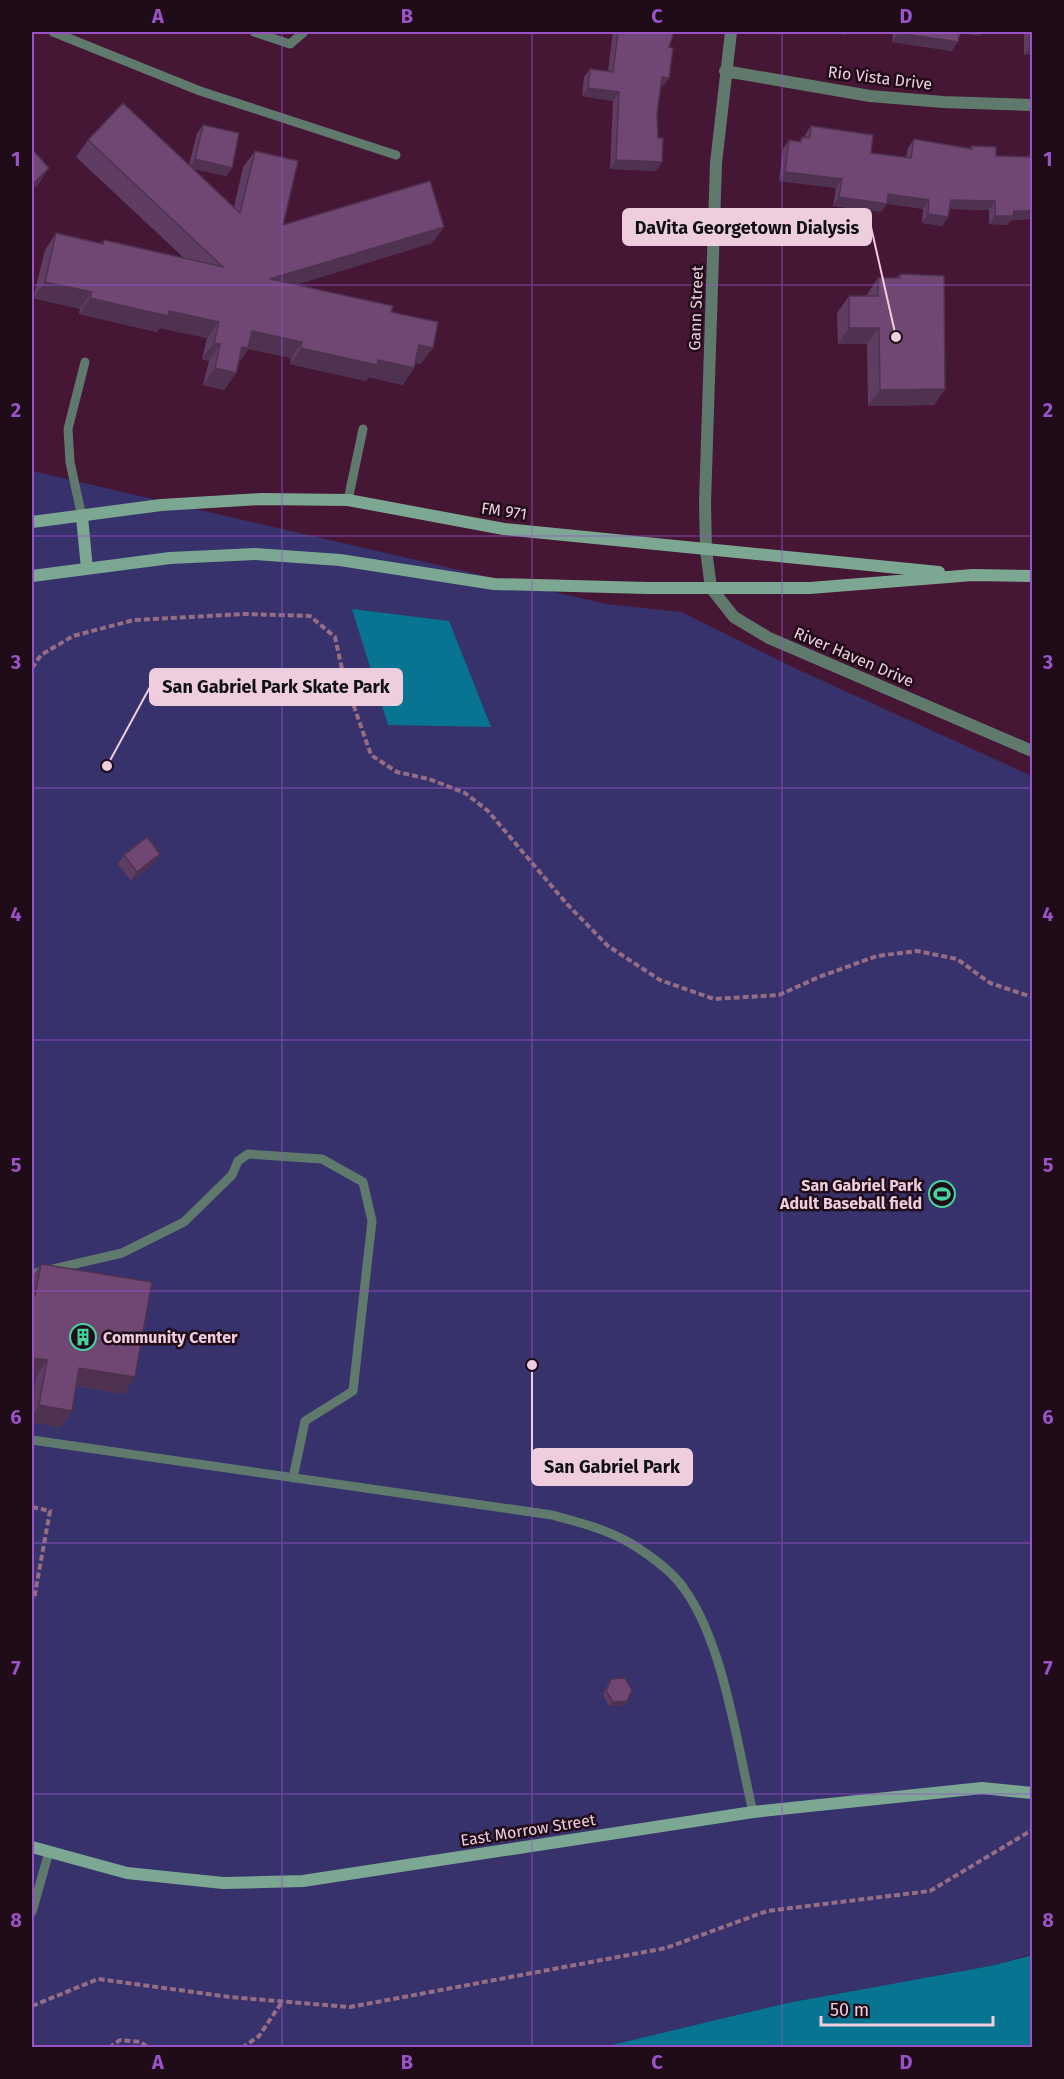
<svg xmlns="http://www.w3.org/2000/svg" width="1064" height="2079" viewBox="0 0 1064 2079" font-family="'Fira Sans',sans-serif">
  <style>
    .green { fill: #37326b }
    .water { fill: #077592 }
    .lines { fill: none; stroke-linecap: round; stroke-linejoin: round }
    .path { stroke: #956d85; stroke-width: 4; stroke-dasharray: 6 3; stroke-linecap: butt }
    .lane { stroke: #5f7a6d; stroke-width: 9 }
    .street { stroke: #5f7a6d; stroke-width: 12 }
    .secondary { stroke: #7ca893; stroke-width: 12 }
    .wall { fill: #5f3d62 }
    .shaded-wall { fill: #4e3250 }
    .building { fill: #6f4772; stroke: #4e3250; stroke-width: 1.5 }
    .grid { fill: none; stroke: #9854c7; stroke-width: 1.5; stroke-opacity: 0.55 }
    .labels { text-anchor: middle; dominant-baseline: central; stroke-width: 5; stroke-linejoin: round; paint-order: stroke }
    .street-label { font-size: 16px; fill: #edcdde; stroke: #200b18 }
    .poi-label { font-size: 16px; font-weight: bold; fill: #edcdde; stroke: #200b18; text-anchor: end }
    .leader { fill: none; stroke: #edcdde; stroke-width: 2 }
    .callout-dot { fill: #edcdde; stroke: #200b18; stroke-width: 2 }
    .callout { fill: #edcdde; stroke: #edcdde; stroke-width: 2 }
    .callout-label { font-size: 18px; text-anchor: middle; font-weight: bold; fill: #111 }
    .neatline { fill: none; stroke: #9854c7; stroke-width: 2 }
    .grid-label { font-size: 20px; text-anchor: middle; font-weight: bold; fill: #9854c7 }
  </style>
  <rect width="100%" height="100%" fill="#461635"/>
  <path class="green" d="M 32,471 L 606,604 L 681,612 L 801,671 L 1032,776 L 1032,1954 L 990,1966 L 787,2003 L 603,2047 L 32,2048 Z"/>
  <path class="water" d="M 352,609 L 449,621 L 491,727 L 388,725 Z
    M 1032,1955 L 1032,2047 L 603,2047 L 787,2003 L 990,1966 Z"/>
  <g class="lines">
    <path class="path" d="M 32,668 L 41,655 L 73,636 L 134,620 L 245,614 L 310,616 L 335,637 L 344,678 L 371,755 L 397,772 L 429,779 L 465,793 L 488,811 L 566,903 L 608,946 L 660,980 L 714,999 L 779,995 L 819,977 L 877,956 L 917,951 L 957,959 L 990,983 L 1032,997
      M 32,1507 L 50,1511 L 34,1599 L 32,1598
      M 32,2006 L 98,1979 L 230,1997 L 350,2007 L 666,1948 L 767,1911 L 930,1891 L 1032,1830
      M 109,2048 L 120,2040 L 141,2042 L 148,2048
      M 242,2048 L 259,2036 L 282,2002"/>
    <path class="lane" d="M 53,32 L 200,91 L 396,155
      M 254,32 L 290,44 L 304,32
      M 348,500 L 363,429
      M 82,517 L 70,462 L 68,429 L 85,362
      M 32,1274 L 122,1253 L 184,1222 L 232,1175 L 238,1161 L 248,1154 L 322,1159 L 363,1182 L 372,1221 L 353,1391 L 305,1421 L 293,1478
      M 32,1440 L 552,1515 C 578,1522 606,1529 630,1543 C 648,1554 673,1572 685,1590 C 724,1645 737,1745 753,1812
      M 32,1912 L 49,1852"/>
    <path class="street" d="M 731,32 L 716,163 L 705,503 L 706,550 L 711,588 L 734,617 L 769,638 L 1032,751
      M 725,71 L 870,96 L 943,102 L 1032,105"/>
    <path class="secondary" d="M 82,517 L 87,569
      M 32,522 L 161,505 L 261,499 L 348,500 L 504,529 L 939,572
      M 32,576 L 170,558 L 255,554 L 340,560 L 494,584 L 647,588 L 810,588 L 973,575 L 1032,576
      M 32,1847 L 127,1873 L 223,1883 L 303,1881 L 753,1812 L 982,1788 L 1032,1793"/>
  </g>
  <path class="wall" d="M 613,32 L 674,32 L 669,47 L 669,78 L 663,86 L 661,86 L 657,114 L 658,138 L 662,162 L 656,171 L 610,169 L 613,101 L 582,96 L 584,77 L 590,69 L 608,71 Z
    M 893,32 L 983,32 L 980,36 L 960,32 L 952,51 L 892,42 Z
    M 1024,32 L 1032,32 L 1032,54 L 1024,55 Z
    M 203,125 L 232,168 L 226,176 L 194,169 L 234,207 L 243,167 L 255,151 L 283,225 L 444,227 L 432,243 L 295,285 L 391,312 L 421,364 L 415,363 L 403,385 L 369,377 L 366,381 L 290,364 L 291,358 L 248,349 L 238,364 L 236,373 L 224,390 L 203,385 L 209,361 L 202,359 L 207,338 L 160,328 L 157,332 L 79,314 L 80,309 L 33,298 L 45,250 L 56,233 L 101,243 L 104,240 L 184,258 L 76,157 L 88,140 L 189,165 L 197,133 Z
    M 811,126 L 871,153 L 906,157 L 908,148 L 914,139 L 970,148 L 972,146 L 996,156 L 1028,157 L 1032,150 L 1032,219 L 1011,220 L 1007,225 L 989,224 L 989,210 L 949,209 L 948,217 L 942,226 L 922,223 L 923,209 L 887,203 L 881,212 L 833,206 L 836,188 L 779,181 L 783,149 L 789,140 L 799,142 L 802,137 L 805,137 L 805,135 Z
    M 900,274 L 945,389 L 934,405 L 868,406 L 867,344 L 838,344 L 837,313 L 849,296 L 866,296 L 878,278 L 896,278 Z
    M 160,854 L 154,863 L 131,881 L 118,864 L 124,855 Z
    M 41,1264 L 135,1377 L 124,1394 L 76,1386 L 72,1411 L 60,1428 L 32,1422 L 32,1401 L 36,1377 L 32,1376 L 32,1277 Z
    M 611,1679 L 624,1706 L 609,1706 L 603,1695 L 608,1683 Z"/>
  <path class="shaded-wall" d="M 830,32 L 849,32 L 846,35 Z
    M 955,32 L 983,32 L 980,36 Z
    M 898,33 L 958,42 L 952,51 L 892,42 Z
    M 1030,46 L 1032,46 L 1032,54 L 1024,55 Z
    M 662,77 L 669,78 L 663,86 L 656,85 Z
    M 588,88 L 619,92 L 613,101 L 582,96 Z
    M 195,159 L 232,168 L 226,176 L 189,168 Z
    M 616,160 L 662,162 L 656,171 L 610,169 Z
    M 49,168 L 38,185 L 32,190 L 32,185 Z
    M 785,172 L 842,179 L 836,188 L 779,181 Z
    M 888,194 L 929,200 L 923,209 L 882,203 Z
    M 839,197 L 887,204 L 881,212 L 833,206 Z
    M 951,200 L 995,201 L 989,210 L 945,209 Z
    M 1014,211 L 1032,211 L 1032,219 L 1011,220 L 1007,225 L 989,224 L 995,216 Z
    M 928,214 L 948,217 L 942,226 L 922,223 Z
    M 444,227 L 432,243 L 259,296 L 270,279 Z
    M 45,282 L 92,292 L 80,309 L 33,298 Z
    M 90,298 L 169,311 L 219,322 L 207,338 L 160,328 L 157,332 L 79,314 Z
    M 849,328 L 879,328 L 867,344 L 838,344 Z
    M 252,331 L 302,342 L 291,358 L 248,349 L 237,365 L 230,363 Z
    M 214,343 L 220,344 L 209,361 L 202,359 Z
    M 419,345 L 433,348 L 421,364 L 407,361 Z
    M 301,348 L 378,360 L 414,368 L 403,385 L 369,377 L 366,381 L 290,364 Z
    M 215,368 L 236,373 L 224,390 L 203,385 Z
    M 945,389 L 934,405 L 868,406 L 880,390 Z
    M 160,854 L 154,863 L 131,881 L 137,872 Z
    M 32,1358 L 47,1360 L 36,1377 L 32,1376 Z
    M 79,1368 L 135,1377 L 124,1394 L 68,1384 Z
    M 39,1405 L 72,1411 L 60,1428 L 32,1422 L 32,1417 Z
    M 627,1701 L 624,1706 L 609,1706 L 613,1702 Z"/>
  <path class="building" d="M 618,32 L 674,32 L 669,47 L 673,48 L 669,78 L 662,77 L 657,114 L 658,138 L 663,138 L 662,162 L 616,160 L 619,92 L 588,88 L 590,69 L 613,72 Z
    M 898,32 L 960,32 L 958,42 L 898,33 Z
    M 1030,32 L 1032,32 L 1032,46 L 1030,46 Z
    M 123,103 L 240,213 L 255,151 L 298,161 L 283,225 L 430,181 L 444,227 L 270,279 L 393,306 L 391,312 L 438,322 L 433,348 L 419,345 L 414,368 L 378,360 L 377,365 L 301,348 L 302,342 L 252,331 L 248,348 L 242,347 L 236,373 L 215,368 L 220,344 L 214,343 L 219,322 L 169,311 L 168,316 L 90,298 L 92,292 L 45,282 L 56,233 L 103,244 L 104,240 L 223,267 L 88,140 Z
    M 203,125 L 239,133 L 232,168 L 195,159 Z
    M 811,126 L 873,135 L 871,153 L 911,158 L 914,139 L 972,149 L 972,146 L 996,147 L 996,156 L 1032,157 L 1032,211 L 1014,211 L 1013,216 L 995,216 L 995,201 L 951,200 L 948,217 L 928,214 L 929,200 L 888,194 L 887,204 L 839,197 L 842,179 L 785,172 L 789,140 L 801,142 L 802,137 L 810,138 Z
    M 32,149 L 49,168 L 32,185 Z
    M 900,274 L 944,276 L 945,389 L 880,390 L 879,328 L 849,328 L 849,296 L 878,296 L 878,278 L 900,278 Z
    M 147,837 L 160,854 L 137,872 L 124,855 Z
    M 41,1264 L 152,1282 L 135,1377 L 79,1368 L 72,1411 L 39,1405 L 47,1360 L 32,1358 L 32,1295 L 35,1295 Z
    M 625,1678 L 632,1690 L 627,1701 L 613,1702 L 606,1691 L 611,1679 Z"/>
  <path class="grid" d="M 282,32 L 282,2048M 532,32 L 532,2048M 782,32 L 782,2048M 32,285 L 1032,285M 32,536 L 1032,536M 32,788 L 1032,788M 32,1040 L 1032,1040M 32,1291 L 1032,1291M 32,1543 L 1032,1543M 32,1794 L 1032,1794"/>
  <defs>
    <symbol id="stadium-ring" viewBox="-11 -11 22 22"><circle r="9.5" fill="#200b18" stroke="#46d49e" stroke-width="1.5"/><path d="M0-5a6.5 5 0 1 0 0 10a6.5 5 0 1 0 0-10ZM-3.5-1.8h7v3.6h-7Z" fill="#46d49e"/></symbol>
    <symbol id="building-ring" viewBox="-11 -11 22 22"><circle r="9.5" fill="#200b18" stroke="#46d49e" stroke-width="1.5"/><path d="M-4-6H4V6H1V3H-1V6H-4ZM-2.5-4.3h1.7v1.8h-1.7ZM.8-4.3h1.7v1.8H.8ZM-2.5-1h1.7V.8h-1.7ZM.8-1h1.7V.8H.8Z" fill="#46d49e"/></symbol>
  </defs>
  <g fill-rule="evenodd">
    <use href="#stadium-ring" x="927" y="1179" width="30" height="30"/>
    <use href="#building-ring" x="68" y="1322" width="30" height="30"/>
  </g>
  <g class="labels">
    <g class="street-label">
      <text transform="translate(880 78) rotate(7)">Rio Vista Drive</text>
      <text transform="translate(696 308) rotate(-88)">Gann Street</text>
      <text transform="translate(504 511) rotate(8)">FM 971</text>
      <text transform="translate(854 657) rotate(23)">River Haven Drive</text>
      <text transform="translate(528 1830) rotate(-9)">East Morrow Street</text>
    </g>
    <g class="poi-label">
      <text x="922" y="1185">San Gabriel Park<tspan x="922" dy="18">Adult Baseball field</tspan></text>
      <text x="103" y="1337" text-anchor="start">Community Center</text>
    </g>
  </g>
  <path class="leader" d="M896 337L871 227M107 766L150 687M532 1365L532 1467"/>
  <g class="callout-dot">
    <circle cx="896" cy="337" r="6"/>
    <circle cx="107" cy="766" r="6"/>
    <circle cx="532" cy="1365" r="6"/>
  </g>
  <g class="callout">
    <rect x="623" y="209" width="248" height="36" rx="6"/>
    <rect x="150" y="669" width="252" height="36" rx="6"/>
    <rect x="532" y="1449" width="160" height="36" rx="6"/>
  </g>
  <g class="callout-label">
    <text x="747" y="234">DaVita Georgetown Dialysis</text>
    <text x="276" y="693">San Gabriel Park Skate Park</text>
    <text x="612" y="1473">San Gabriel Park</text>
  </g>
  <rect width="1064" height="2079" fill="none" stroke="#200b18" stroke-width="66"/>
  <path d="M821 2016v9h172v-9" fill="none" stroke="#edcdde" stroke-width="3"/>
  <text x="830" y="2016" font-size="18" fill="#edcdde" stroke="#200b18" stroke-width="4.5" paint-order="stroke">50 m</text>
  <rect x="33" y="33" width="998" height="2013" class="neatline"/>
  <g class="grid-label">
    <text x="158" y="23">A</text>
    <text x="407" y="23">B</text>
    <text x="657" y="23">C</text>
    <text x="906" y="23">D</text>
    <text x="16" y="166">1</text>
    <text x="1048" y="166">1</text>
    <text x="16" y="417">2</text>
    <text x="1048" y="417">2</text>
    <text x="16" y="669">3</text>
    <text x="1048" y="669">3</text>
    <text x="16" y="921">4</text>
    <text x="1048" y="921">4</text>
    <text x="16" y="1172">5</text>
    <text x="1048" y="1172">5</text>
    <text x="16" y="1424">6</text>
    <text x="1048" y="1424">6</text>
    <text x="16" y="1675">7</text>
    <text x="1048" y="1675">7</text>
    <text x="16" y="1927">8</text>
    <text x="1048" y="1927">8</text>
    <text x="158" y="2069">A</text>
    <text x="407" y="2069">B</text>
    <text x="657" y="2069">C</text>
    <text x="906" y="2069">D</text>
  </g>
</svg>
